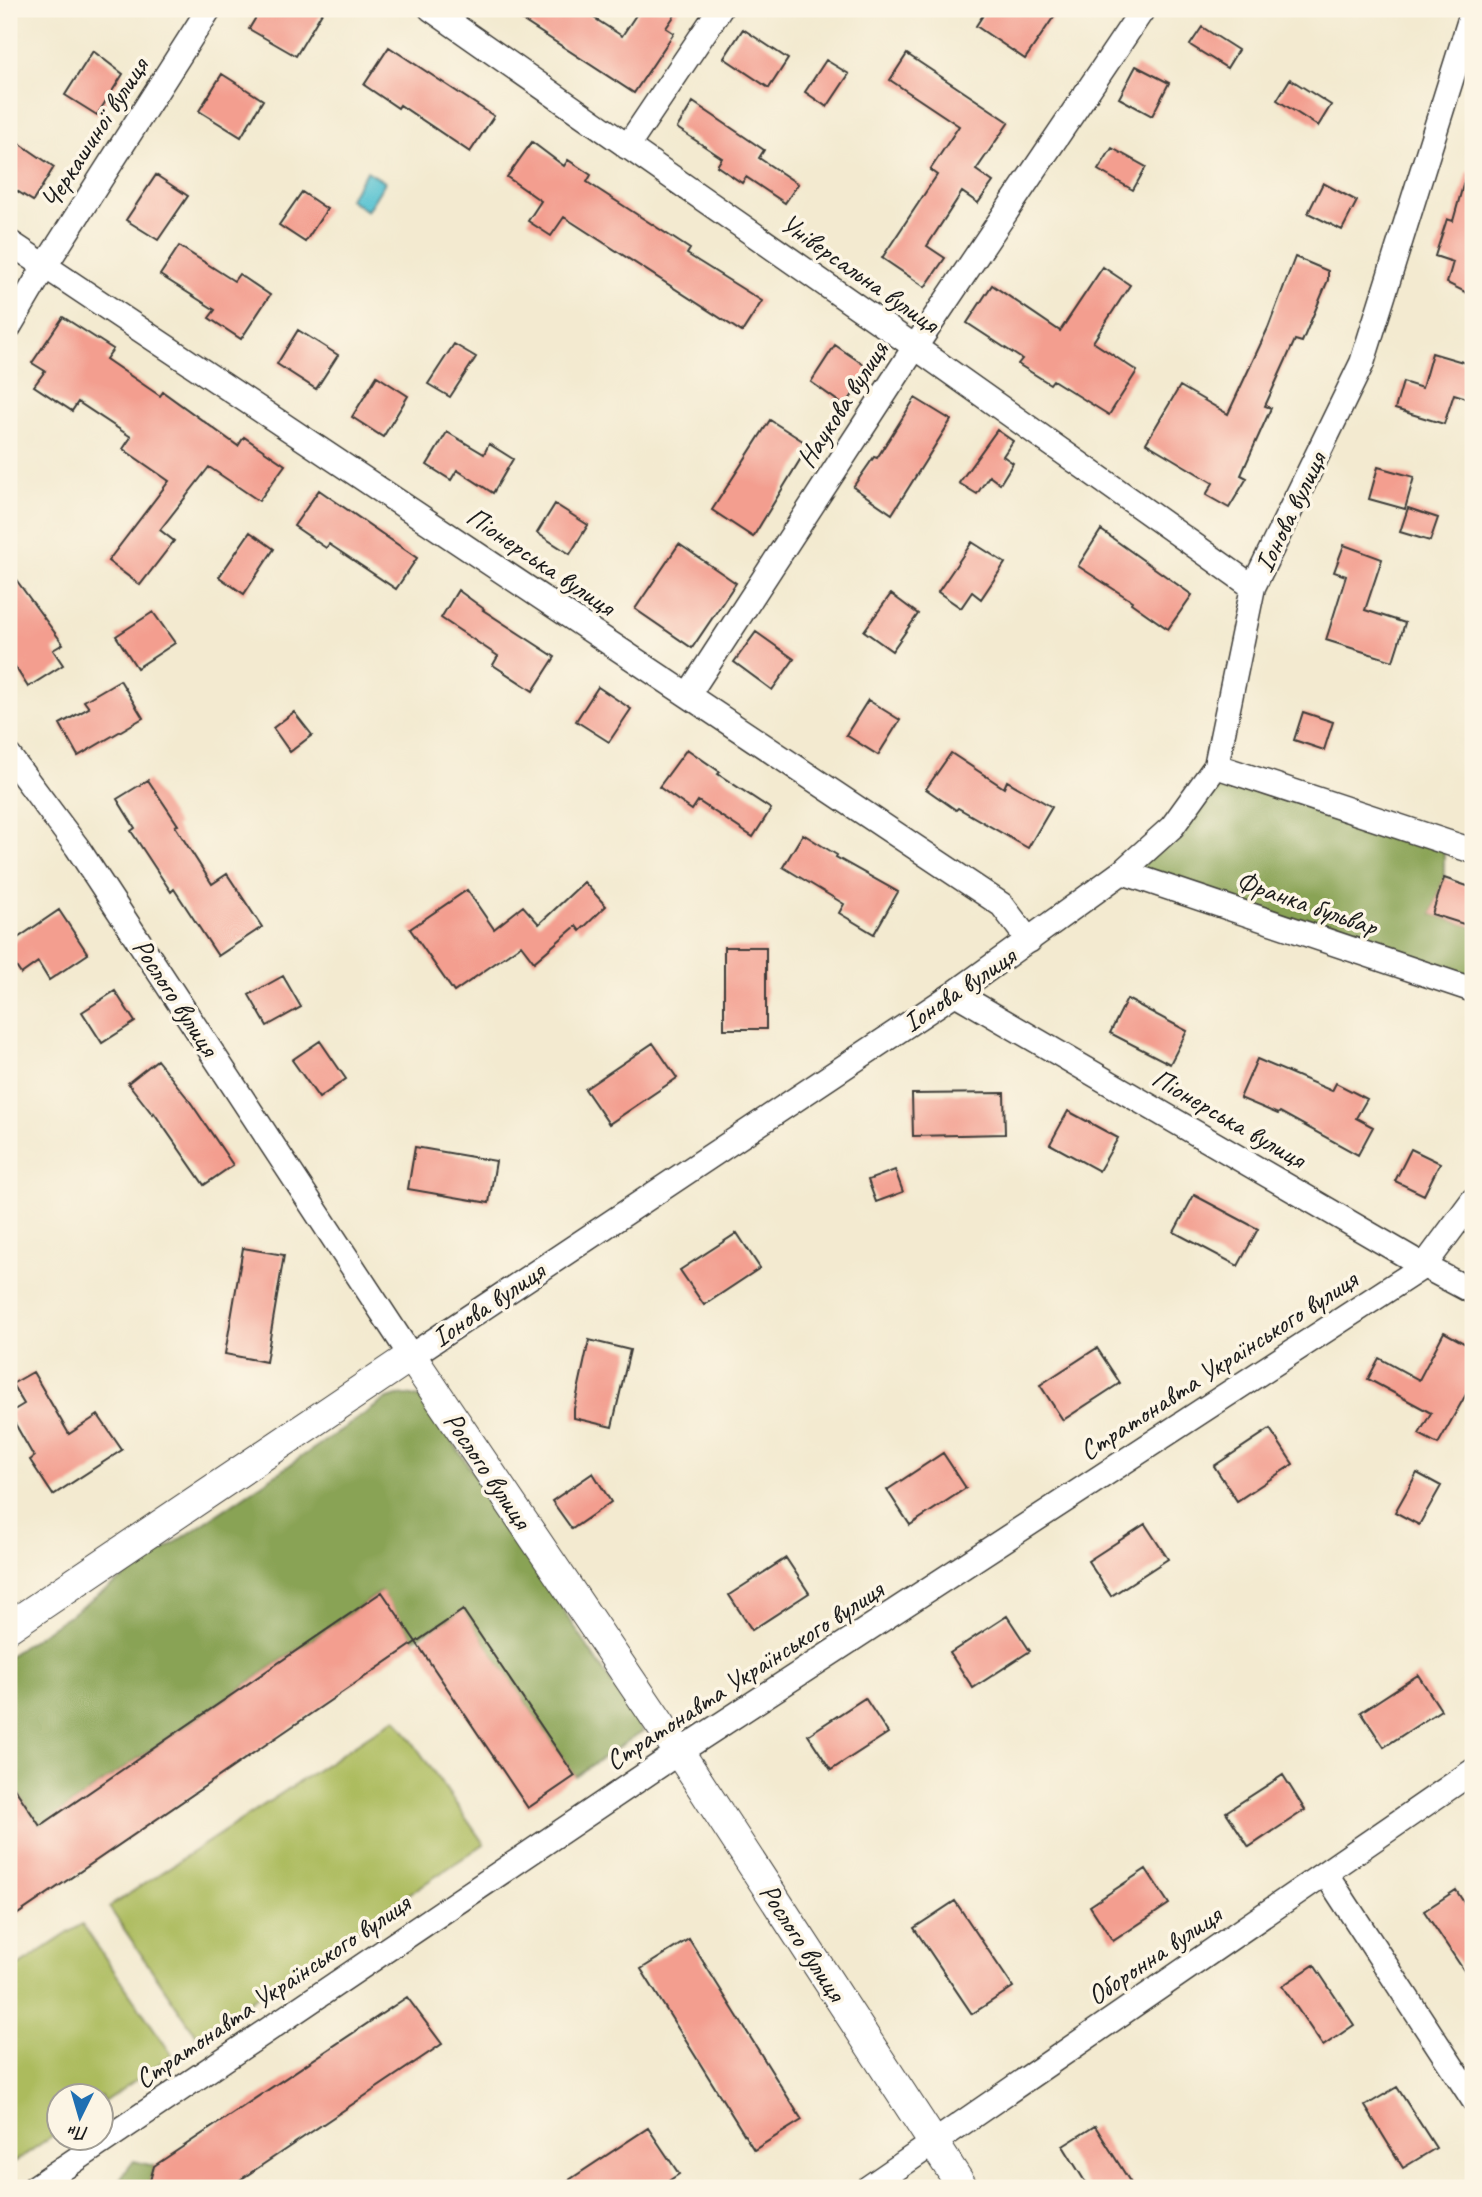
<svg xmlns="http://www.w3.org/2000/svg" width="1482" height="2197" viewBox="0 0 1482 2197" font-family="Caveat,sans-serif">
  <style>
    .green { fill: #acbb5d; stroke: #646c3c; stroke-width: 2 }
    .forest { fill: #89a354; stroke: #526038; stroke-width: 2 }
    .water { fill: #58c3d2; stroke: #3a7077; stroke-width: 2 }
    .building { fill: #f39e8f }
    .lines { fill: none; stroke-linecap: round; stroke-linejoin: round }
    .minor-casing { stroke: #3c3b37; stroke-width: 27 }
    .tertiary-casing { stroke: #3c3b37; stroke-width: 32 }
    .minor { stroke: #fff; stroke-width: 24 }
    .tertiary { stroke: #fff; stroke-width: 30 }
    .labels { text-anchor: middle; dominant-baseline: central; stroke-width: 7; stroke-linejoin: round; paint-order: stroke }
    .street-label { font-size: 28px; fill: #1c1c1c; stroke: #fcf5e5 }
  </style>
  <rect width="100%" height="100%" fill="#fcf5e5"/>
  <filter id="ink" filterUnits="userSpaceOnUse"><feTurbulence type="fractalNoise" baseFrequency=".0143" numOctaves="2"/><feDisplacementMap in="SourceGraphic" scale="14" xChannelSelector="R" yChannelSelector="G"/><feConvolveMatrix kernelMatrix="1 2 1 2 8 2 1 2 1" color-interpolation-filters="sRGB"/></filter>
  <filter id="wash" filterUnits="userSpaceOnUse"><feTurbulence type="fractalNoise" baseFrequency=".00686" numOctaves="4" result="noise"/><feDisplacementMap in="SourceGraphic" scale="28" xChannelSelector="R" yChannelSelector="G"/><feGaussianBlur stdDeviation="1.57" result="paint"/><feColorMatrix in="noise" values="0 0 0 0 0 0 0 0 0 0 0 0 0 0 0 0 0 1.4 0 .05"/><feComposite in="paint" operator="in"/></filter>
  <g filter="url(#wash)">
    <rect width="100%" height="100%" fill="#f3ead0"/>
    <path class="green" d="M 396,1718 L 484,1844 L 197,2036 L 109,1907 Z
      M 82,1924 L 172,2055 L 102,2103 L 102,2096 L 60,2096 L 59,2131 L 9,2166 L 9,1972 Z"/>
    <path class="forest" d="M 1216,766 L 1444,841 L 1444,878 L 1432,914 L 1473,927 L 1473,990 L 1122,872 Z
      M 408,1395 L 419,1398 L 429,1406 L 643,1731 L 575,1776 L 463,1611 L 414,1639 L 381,1592 L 40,1826 L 9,1780 L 9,1656 L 385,1400 L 397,1396 Z
      M 134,2161 L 154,2166 L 148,2188 L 118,2188 L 122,2176 Z"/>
    <path class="water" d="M 367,171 L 385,182 L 367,211 L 349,199 Z"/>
    <g id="blocks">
      <path class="building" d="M 261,9 L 324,9 L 296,56 L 249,29 Z
        M 505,9 L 580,9 L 622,36 L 640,9 L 679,9 L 666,28 L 674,33 L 634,93 Z
        M 987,9 L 1059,9 L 1025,59 L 976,26 Z
        M 1202,27 L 1238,50 L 1227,68 L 1190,45 Z
        M 743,29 L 788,59 L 769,88 L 724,58 Z
        M 389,47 L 494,116 L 470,152 L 400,105 L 398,108 L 364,85 Z
        M 93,51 L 123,74 L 97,115 L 65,95 Z
        M 907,54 L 1009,122 L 976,170 L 993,182 L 978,203 L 962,192 L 927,246 L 945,258 L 925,287 L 882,258 L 937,175 L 930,170 L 959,126 L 890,80 Z
        M 826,60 L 849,74 L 827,107 L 805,92 Z
        M 1136,66 L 1169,83 L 1152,116 L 1119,98 Z
        M 222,74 L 263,100 L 241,137 L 199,111 Z
        M 1290,79 L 1331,105 L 1318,126 L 1277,100 Z
        M 693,102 L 764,150 L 759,158 L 798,184 L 785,203 L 746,177 L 742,183 L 717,166 L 722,158 L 677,128 Z
        M 532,142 L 564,166 L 568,160 L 591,175 L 587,182 L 690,249 L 687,254 L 762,301 L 742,332 L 564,217 L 551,236 L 528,221 L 541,201 L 507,177 Z
        M 19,143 L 54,167 L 33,201 L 9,186 L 9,161 Z
        M 1112,148 L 1146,167 L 1133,190 L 1098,170 Z
        M 1467,171 L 1473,172 L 1473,296 L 1447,283 L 1453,262 L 1435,256 L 1447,219 L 1453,221 Z
        M 156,175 L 188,196 L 158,240 L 126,220 Z
        M 1323,183 L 1357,201 L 1342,230 L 1308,213 Z
        M 302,192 L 327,209 L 305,242 L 279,225 Z
        M 179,246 L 234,281 L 239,274 L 270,295 L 241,339 L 209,318 L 215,310 L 160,275 Z
        M 1295,257 L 1328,271 L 1328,280 L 1302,342 L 1295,340 L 1265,406 L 1271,408 L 1241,475 L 1247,478 L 1229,508 L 1206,495 L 1213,483 L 1146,443 L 1180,386 L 1228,414 L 1268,328 Z
        M 1103,267 L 1130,285 L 1093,342 L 1137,371 L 1109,415 L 1053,380 L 1050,384 L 1018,364 L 1022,359 L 967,323 L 992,285 L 1060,331 Z
        M 63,317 L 113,349 L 106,359 L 160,396 L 163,392 L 238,446 L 244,437 L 285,465 L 259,501 L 209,467 L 160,530 L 174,541 L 140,585 L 108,561 L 169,481 L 123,449 L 131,437 L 78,402 L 72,411 L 34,386 L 45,371 L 32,363 Z
        M 298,330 L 338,355 L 316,389 L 277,364 Z
        M 454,344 L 476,357 L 450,397 L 428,384 Z
        M 835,345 L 870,369 L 845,406 L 811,382 Z
        M 1432,353 L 1473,365 L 1473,376 L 1467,398 L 1454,394 L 1444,424 L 1395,409 L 1403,382 L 1422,388 Z
        M 377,376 L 408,396 L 383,437 L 352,417 Z
        M 915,398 L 951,420 L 892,514 L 853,487 L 874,457 L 877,458 Z
        M 770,420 L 809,445 L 753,537 L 712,510 Z
        M 997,430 L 1013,441 L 1003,456 L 1013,463 L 1000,484 L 989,476 L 977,494 L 959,483 Z
        M 447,432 L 484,454 L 489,444 L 513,459 L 493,493 L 457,470 L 451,480 L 427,465 Z
        M 1378,467 L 1414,477 L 1405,509 L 1369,499 Z
        M 319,490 L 417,558 L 396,589 L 329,544 L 326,548 L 294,526 Z
        M 555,504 L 588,525 L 570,554 L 537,533 Z
        M 1408,508 L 1438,518 L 1430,541 L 1400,532 Z
        M 1101,530 L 1192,595 L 1168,629 L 1131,603 L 1132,601 L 1078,566 Z
        M 250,532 L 274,549 L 244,594 L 219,577 Z
        M 972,542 L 1005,563 L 981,599 L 972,592 L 961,608 L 938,592 Z
        M 679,544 L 736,583 L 692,648 L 635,609 Z
        M 1344,545 L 1382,559 L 1365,610 L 1405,623 L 1393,661 L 1326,640 L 1346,576 L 1334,572 Z
        M 9,570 L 63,644 L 53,650 L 63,665 L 28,687 L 9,657 Z
        M 458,590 L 484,609 L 483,610 L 555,657 L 533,691 L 493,665 L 498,656 L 441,618 Z
        M 891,594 L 918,614 L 892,651 L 864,631 Z
        M 153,612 L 175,643 L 137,668 L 116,636 Z
        M 756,632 L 794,659 L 772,690 L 734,662 Z
        M 120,680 L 143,718 L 78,756 L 60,724 L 89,708 L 84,701 Z
        M 598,687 L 631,709 L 609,742 L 576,721 Z
        M 868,700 L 900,720 L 878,755 L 846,735 Z
        M 294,712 L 312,735 L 290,752 L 273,728 Z
        M 1303,712 L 1333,722 L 1324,750 L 1294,740 Z
        M 687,749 L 720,772 L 718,774 L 771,809 L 753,837 L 698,801 L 692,810 L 659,787 Z
        M 951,753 L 1004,788 L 1007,781 L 1052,807 L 1028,848 L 958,808 L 956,810 L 926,789 Z
        M 148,780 L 178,825 L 175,826 L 212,884 L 227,874 L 262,927 L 218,956 L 174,889 L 171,892 L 131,831 L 135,828 L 117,799 Z
        M 803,834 L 837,855 L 836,857 L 898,892 L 874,934 L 839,913 L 844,904 L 783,867 Z
        M 1444,878 L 1473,888 L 1473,927 L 1432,914 Z
        M 584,882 L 606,906 L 580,931 L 576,926 L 534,962 L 521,945 L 454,992 L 410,929 L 467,890 L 494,929 L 523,906 L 539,924 Z
        M 59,910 L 88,954 L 49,980 L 38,962 L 21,974 L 9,956 L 9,944 Z
        M 724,947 L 766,947 L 766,1029 L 724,1029 Z
        M 283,976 L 301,1007 L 267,1026 L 249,995 Z
        M 115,991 L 135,1022 L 102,1043 L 82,1012 Z
        M 1127,999 L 1187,1031 L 1170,1064 L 1110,1033 Z
        M 320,1041 L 346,1079 L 319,1098 L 292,1060 Z
        M 653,1043 L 677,1078 L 609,1124 L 585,1089 Z
        M 1257,1059 L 1332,1091 L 1336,1083 L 1367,1099 L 1356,1118 L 1373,1127 L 1358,1155 L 1280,1112 L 1278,1114 L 1240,1098 Z
        M 157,1060 L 189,1100 L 233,1165 L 204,1185 L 154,1113 L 153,1115 L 128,1083 Z
        M 1004,1093 L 1005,1134 L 913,1136 L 912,1094 Z
        M 1068,1111 L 1118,1138 L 1099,1171 L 1050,1144 Z
        M 415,1147 L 496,1161 L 489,1203 L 408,1189 Z
        M 1411,1149 L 1440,1163 L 1424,1195 L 1395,1181 Z
        M 895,1170 L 903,1192 L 876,1202 L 868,1180 Z
        M 1194,1195 L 1258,1229 L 1238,1266 L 1174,1232 Z
        M 737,1233 L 760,1268 L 704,1305 L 680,1270 Z
        M 243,1248 L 284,1255 L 266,1362 L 225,1354 Z
        M 1444,1332 L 1473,1348 L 1473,1382 L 1438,1444 L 1419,1434 L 1431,1413 L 1368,1379 L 1379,1358 L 1419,1380 Z
        M 589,1340 L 630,1350 L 612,1427 L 574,1418 L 574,1409 Z
        M 1097,1348 L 1120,1383 L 1063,1420 L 1040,1385 Z
        M 33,1372 L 69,1434 L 98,1415 L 122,1450 L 53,1495 L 30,1460 L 34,1457 L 9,1413 L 24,1404 L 12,1384 Z
        M 1270,1429 L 1293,1464 L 1237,1501 L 1214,1466 Z
        M 943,1453 L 966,1488 L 910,1525 L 887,1490 Z
        M 593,1473 L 611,1502 L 572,1529 L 552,1501 Z
        M 1417,1473 L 1441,1486 L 1419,1525 L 1395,1512 Z
        M 1145,1524 L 1168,1559 L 1111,1596 L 1088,1561 Z
        M 786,1558 L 809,1593 L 752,1630 L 729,1595 Z
        M 382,1592 L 416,1642 L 463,1610 L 575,1776 L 528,1808 L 416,1642 L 9,1920 L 9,1780 L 40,1826 Z
        M 1007,1616 L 1030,1651 L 973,1688 L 950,1653 Z
        M 1418,1675 L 1441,1710 L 1384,1747 L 1361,1712 Z
        M 865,1698 L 888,1733 L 831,1770 L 808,1735 Z
        M 1283,1775 L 1305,1810 L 1249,1847 L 1226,1812 Z
        M 1146,1869 L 1169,1904 L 1113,1941 L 1090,1906 Z
        M 1456,1890 L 1473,1917 L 1473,1984 L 1424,1911 Z
        M 955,1901 L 1013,1987 L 972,2014 L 914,1928 Z
        M 689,1939 L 802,2120 L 754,2150 L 641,1969 Z
        M 1314,1965 L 1354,2025 L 1323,2046 L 1282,1986 Z
        M 407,1997 L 442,2044 L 228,2188 L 148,2188 L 154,2166 Z
        M 1397,2087 L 1436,2148 L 1403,2168 L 1365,2106 Z
        M 1095,2126 L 1134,2188 L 1089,2188 L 1063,2146 Z
        M 648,2128 L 679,2174 L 658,2188 L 557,2188 Z"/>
    </g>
  </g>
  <g filter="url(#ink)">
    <use href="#blocks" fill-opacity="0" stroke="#3c3b37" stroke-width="2"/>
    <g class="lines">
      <defs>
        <path id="minor" d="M 431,9 L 915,347 L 1253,587
          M 627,147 L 720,9
          M 9,242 L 1002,905 L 1029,941
          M 9,327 L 45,266 L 209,9
          M 688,695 L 915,347 L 1143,9
          M 9,756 L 77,847 L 411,1356 L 955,993 L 1122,872 L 1172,827 L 1216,766 L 1253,587 L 1362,363 L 1473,10
          M 1216,766 L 1473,851
          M 1122,872 L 1473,990
          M 955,993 L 1424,1266 L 1473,1292
          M 1326,1874 L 1473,2099
          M 34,2188 L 679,1752 L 1424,1266 L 1473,1200
          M 868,2188 L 1473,1771"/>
        <path id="tertiary" d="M 9,1627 L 411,1356 L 679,1752 L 963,2188"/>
      </defs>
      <use href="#minor" class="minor-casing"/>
      <use href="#tertiary" class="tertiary-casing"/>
      <use href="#minor" class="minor"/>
      <use href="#tertiary" class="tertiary"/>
    </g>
  </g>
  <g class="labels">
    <g class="street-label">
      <text transform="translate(94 133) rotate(-57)">Черкашиної вулиця</text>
      <text transform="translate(860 273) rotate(35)">Універсальна вулиця</text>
      <text transform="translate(842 404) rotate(-57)">Наукова вулиця</text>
      <text transform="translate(1290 512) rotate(-64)">Іонова вулиця</text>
      <text transform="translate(541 561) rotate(34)">Піонерська вулиця</text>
      <text transform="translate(1307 903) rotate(19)">Франка бульвар</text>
      <text transform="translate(959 989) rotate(-34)">Іонова вулиця</text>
      <text transform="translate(176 997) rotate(57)">Рослого вулиця</text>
      <text transform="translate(1229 1118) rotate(30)">Піонерська вулиця</text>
      <text transform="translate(488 1304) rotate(-34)">Іонова вулиця</text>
      <text transform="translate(1218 1365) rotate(-33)">Стратонавта Українського вулиця</text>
      <text transform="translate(488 1470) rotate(56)">Рослого вулиця</text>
      <text transform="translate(744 1675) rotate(-33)">Стратонавта Українського вулиця</text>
      <text transform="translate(803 1942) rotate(57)">Рослого вулиця</text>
      <text transform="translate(1154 1955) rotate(-34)">Оборонна вулиця</text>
      <text transform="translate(272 1991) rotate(-34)">Стратонавта Українського вулиця</text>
    </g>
  </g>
  <rect width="1482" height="2197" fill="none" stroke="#fcf5e5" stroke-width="35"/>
  <g transform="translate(80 2117) rotate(185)"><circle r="33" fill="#fcf5e5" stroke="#a29e95" stroke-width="2"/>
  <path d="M0-5L12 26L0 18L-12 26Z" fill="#1f6fb2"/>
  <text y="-10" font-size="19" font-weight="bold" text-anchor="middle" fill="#1c1c1c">Пн</text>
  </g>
</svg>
